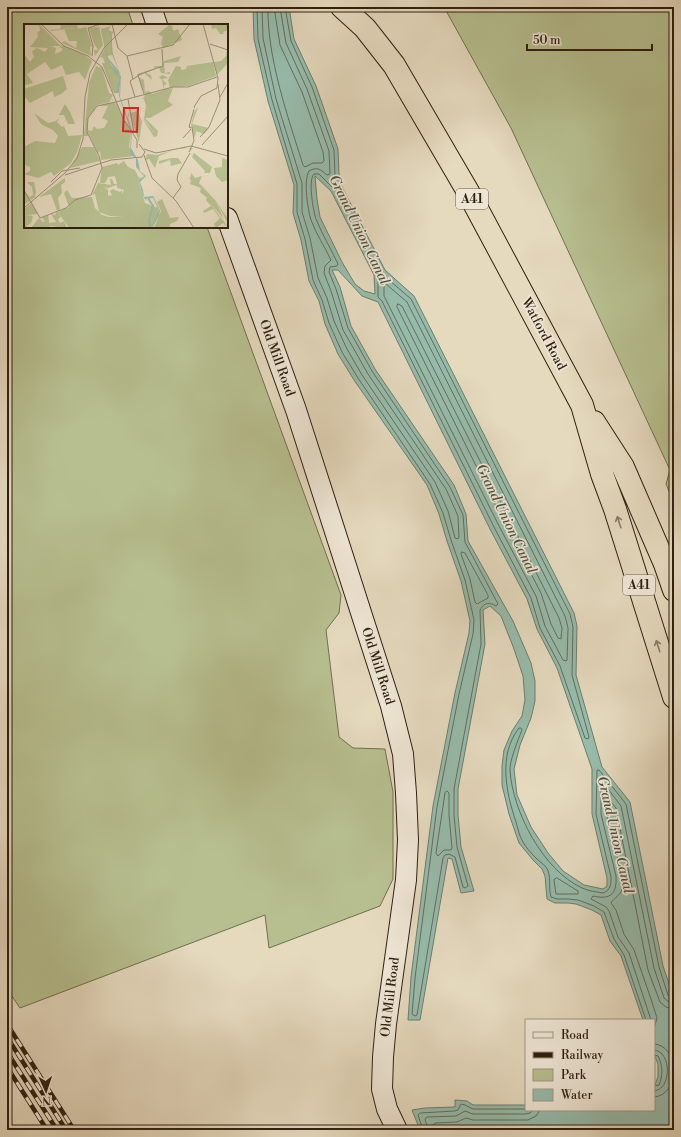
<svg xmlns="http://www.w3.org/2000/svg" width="681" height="1137" viewBox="0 0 681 1137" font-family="'Libre Bodoni',serif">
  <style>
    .green { fill: #b7bf90; stroke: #726f50 }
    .water { fill: #97bbab; stroke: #6d7d6d; fill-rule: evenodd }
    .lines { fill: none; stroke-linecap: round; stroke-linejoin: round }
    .shore { stroke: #626d5e; stroke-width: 1 }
    .secondary-casing { stroke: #2e1f11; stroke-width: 22 }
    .highway-casing { stroke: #2e1f11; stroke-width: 24 }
    .secondary { stroke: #eee6d5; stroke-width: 20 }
    .highway { stroke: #e5d9be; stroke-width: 22 }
    .rail-casing { stroke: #2e1f11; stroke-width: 4.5 }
    .rail { stroke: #eee6d5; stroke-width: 3; stroke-dasharray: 9; stroke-linecap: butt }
    .oneway { stroke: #8a7c68 }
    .labels { text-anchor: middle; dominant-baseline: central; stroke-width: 3.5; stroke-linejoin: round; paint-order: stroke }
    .shield { fill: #eee6d5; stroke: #685b4c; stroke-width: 1 }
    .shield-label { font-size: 12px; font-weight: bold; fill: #2e1f11 }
    .street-label { font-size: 13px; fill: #2e1f11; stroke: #eee6d5 }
    .water-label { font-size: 14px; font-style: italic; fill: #4e4e3f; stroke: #eee6d5 }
    .inset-river { fill: none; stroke: #97bbab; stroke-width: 2 }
    .inset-road { fill: none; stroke: #9c8f79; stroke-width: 1 }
    .view { fill: #d62828; fill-opacity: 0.15; stroke: #d62828; stroke-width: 2 }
    .inset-edge { fill: none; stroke: #2e1f11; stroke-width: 2 }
  </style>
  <rect width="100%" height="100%" fill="#e5d9be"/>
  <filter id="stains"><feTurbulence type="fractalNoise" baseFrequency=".005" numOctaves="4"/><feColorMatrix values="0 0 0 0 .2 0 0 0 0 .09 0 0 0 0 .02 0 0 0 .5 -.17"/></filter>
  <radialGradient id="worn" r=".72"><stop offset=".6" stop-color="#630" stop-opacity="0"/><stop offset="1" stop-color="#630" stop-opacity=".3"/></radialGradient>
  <path class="green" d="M 7,7 L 127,7 L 133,25 L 25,25 L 25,227 L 207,227 L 341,595 L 339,613 L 326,630 L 339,737 L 353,748 L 385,749 L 393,792 L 393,879 L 380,906 L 269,948 L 265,915 L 20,1008 L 7,989 Z
    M 444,7 L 674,7 L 674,503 L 666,484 L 670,470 L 511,128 Z"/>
  <path class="water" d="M 253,7 L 289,7 L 294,39 L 316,86 L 338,149 L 339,174 L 342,187 L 385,270 L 414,296 L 574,613 L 577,626 L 576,675 L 602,767 L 630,802 L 663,966 L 674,998 L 674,1130 L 420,1130 L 412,1110 L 425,1108 L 455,1107 L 455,1100 L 467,1101 L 473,1105 L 526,1105 L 526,1110 L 654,1110 L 654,1087 L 658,1077 L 658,1064 L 654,1054 L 654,1020 L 643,1020 L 621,956 L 610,941 L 601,915 L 592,910 L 576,904 L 568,903 L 555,903 L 547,899 L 545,876 L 542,869 L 533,860 L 519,843 L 509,814 L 502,785 L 502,766 L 504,750 L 512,731 L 522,716 L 525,700 L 523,676 L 514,649 L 501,616 L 490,606 L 483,610 L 485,644 L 458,789 L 458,815 L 461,847 L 474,891 L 461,893 L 452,859 L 448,858 L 420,1020 L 408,1020 L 411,977 L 433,806 L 455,693 L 469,633 L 470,621 L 461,581 L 447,541 L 439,514 L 427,485 L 354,380 L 338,354 L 325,324 L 319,301 L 309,281 L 301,240 L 293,213 L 294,185 L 268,101 L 254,39 ZM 315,176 L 331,191 L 374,275 L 375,294 L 364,291 L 355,284 L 342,262 L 320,217 L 317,199 ZM 332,270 L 338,270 L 362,296 L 378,302 L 490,529 L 527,599 L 537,629 L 557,668 L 592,769 L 592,814 L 607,878 L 607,886 L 603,889 L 584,885 L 563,871 L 548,853 L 531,827 L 517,795 L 514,769 L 520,745 L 531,718 L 535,701 L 535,681 L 531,663 L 513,621 L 468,541 L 466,514 L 454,485 L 375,369 L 351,326 L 340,287 Z"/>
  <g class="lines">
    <path class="shore" d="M 257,7 L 258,39 L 272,100 L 297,184 L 297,212 L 305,239 L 313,280 L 322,300 L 329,323 L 342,352 L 358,378 L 430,484 L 443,513 L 451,540 L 465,580 L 474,620 L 473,634 L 459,694 L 437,807 L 415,978 L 412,1014 L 415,1016 L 417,1015 L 443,858 L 445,855 L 449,854 L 455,857 L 463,887 L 465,888 L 468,886 L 457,847 L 454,815 L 454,789 L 481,644 L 480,610 C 484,602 490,602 496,606 L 498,604 L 465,542 L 463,515 L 450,487 L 372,371 L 348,328 L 336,289 L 329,272 L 330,267 L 337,266 L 338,264 C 331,249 322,234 316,219 C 313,211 308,179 314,174 L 319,174 L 335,190 L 338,189 L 335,175 L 334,150 L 312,87 L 291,41 L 285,7
      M 262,7 L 263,38 L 276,99 L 302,183 L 302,212 L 310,238 L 318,278 L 327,298 L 334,321 L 347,349 L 362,375 L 435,482 L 448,511 L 455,538 L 458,539 L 459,537 L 458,516 L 446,489 L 368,374 L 343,330 L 331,291 L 324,273 L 325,266 L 331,260 C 325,247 316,234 311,220 C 308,211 303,180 309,171 C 317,166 321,170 327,175 L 330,174 L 329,151 L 307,89 L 286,43 L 280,7
      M 268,7 C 267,58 288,117 303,165 L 305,167 L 313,163 L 322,163 L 324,161 L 323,152 L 302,92 L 280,45 L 274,7
      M 379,272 L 381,273 L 411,299 L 570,614 L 573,627 L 572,675 L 589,737 L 588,739 L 585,738 L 560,666 L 540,628 L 531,598 L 494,527 L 382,301 L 378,297 L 378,274 Z
      M 386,284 L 407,302 L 565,616 L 568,628 L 567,660 L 566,661 L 563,660 L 545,626 L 536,596 L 498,524 L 384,296 L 384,286 Z
      M 398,304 L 402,306 L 559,618 L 562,628 L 561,639 L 558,638 L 551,624 L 541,593 L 504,522 L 397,307 Z
      M 462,552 L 465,553 L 488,595 L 488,598 L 477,604 L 475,602 L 470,579 L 461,554 Z
      M 447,791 L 449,793 L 449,815 L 452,848 L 451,850 L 444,850 L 438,856 L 436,853 L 445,793 Z
      M 557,878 L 578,891 L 578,894 L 556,894 L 554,880 Z
      M 646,1020 L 624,955 L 614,939 L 604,912 L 594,906 L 578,900 L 568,899 L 557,899 L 551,897 C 548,887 552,875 546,867 C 543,864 539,861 537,859 C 532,854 526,848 523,842 C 519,836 518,828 516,822 C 506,792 498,755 519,728 L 521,728 L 522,730 C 518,740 509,762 510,771 C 513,812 543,870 582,888 C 588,891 597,892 603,893 C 611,890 611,884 611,877 L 596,814 L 597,770 L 599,770 L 626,804 L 659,967 L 668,995 L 671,998 L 674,998
      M 651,1020 L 629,953 L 618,937 L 609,911 L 606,907 L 591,899 L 593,896 C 611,900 617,894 616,876 L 601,814 L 601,786 L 603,784 L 605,785 L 621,806 L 654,968 L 664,998 L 669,1002 L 674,1003
      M 654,1028 L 657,1018 L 651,999 L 634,950 L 624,934 L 616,910 L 611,903 C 614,898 621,895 622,889 C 626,867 599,816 609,801 L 610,801 L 616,808 L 648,970 L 660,1002 L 666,1007 L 674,1009
      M 654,1044 C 680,1045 680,1096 654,1097
      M 654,1050 C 672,1051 672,1090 654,1091
      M 654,1055 L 658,1056 C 663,1065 663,1076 659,1085 L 654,1086
      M 423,1130 L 418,1115 L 420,1113 L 455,1111 L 458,1110 L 461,1104 L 465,1105 L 473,1109 L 526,1109
      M 428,1130 L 425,1119 L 427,1117 L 456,1116 L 465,1111 L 473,1114 L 525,1114 L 530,1113 L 533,1110
      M 434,1130 L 434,1124 L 435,1123 L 457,1122 L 466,1118 L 473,1120 L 528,1120 L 536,1116 L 540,1110"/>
    <defs>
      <path id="secondary" d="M 151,7 L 157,25
        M 227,218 L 296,410 L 391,706 L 403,754 L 406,793 L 408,840 L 406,880 L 386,1024 L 383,1057 L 382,1089 L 387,1109 L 397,1130"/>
      <path id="highway" d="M 342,7 L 365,28 L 394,65 L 467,190 L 582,405 L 602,474 L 615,509 L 674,697
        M 594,422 L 623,467 L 665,564 L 674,590"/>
    </defs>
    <use href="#secondary" class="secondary-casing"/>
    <use href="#highway" class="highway-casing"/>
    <use href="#secondary" class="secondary"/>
    <use href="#highway" class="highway"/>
    <defs>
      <path id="rail" d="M 7,1024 L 74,1130
        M 7,1037 L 66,1130
        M 7,1052 L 57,1130
        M 7,1067 L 47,1130"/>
    </defs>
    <use href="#rail" class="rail-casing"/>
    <use href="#rail" class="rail"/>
  </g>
  <defs><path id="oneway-shaft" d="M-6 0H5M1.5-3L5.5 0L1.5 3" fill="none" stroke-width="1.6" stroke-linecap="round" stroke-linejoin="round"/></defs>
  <g class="oneway">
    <use href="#oneway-shaft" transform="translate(619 522) rotate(-108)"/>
    <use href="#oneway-shaft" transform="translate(658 646) rotate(-108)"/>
  </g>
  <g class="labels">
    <g class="shield">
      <rect x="456" y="189" width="32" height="20" rx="3"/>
      <rect x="623" y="575" width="32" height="20" rx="3"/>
    </g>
    <g class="shield-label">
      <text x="472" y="199">A41</text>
      <text x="639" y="585">A41</text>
    </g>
    <g class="street-label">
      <text transform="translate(544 334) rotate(62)">Watford Road</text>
      <text transform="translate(277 358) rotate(70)">Old Mill Road</text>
      <text transform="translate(378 666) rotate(72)">Old Mill Road</text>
      <text transform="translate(390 997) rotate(-83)">Old Mill Road</text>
    </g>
    <g class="water-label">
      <text transform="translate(359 230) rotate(64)">Grand Union Canal</text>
      <text transform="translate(506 519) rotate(64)">Grand Union Canal</text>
      <text transform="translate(615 835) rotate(77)">Grand Union Canal</text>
    </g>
  </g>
  <g transform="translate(24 24)">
    <rect width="204" height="204" fill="#e5d9be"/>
    <path d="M 15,0 L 37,22 L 27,22 L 32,24 L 31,30 L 38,27 L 38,24 L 35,24 L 38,21 L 61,31 L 68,37 L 61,56 L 55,48 L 42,51 L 38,41 L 27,46 L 21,38 L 3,50 L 9,59 L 1,61 L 0,30 L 6,38 L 10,33 L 8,27 L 13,24 L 21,28 L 24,24 L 6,23 L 14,13 L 13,8 L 16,7 ZM 19,0 L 26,6 L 36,5 L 37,0 L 53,0 L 54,5 L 62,3 L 68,22 L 66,23 L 67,32 L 38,19 L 40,17 L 52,24 L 53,17 L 45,17 L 40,5 L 51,4 L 27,7 ZM 187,0 L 204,0 L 204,6 L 199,8 L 200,10 L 196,10 L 192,4 L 188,5 ZM 145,1 L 149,2 L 148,4 L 150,7 L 154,5 L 158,16 L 139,24 L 137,19 L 139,13 L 134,10 ZM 87,2 L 84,6 L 90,8 L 87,12 L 89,31 L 83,32 L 77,5 ZM 75,3 L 79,21 L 71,32 L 70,26 L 74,26 L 70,20 L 65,4 ZM 81,24 L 84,36 L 90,45 L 83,48 L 91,45 L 95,49 L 94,68 L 89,68 L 87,63 L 78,39 L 81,39 L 79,34 L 76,33 ZM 202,26 L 204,39 L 193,51 L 190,38 L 197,37 L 202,32 ZM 157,32 L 154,38 L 140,39 L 141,49 L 146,48 L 146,50 L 137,49 L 135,43 L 129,45 L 131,42 L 138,42 L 140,37 ZM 189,38 L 192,52 L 165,62 L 150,63 L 140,66 L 149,64 L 144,77 L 149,81 L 126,94 L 121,94 L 134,107 L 133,112 L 130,113 L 118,94 L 132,111 L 120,95 L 122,82 L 120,75 L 117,74 L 120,74 L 121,70 L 113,50 L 128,45 L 122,49 L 127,51 L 128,56 L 120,49 L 114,53 L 120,56 L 121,68 L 125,67 L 128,70 L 140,66 L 138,56 L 135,53 L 139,51 L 144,54 L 138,55 L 143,60 L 140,61 L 140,65 L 146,64 L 144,56 L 152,42 L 157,43 L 157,46 L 162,45 L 163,42 ZM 72,42 L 78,44 L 85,69 L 89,71 L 87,74 L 90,77 L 86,75 L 86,78 L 73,81 L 64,94 L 64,112 L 60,112 L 65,59 ZM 39,52 L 43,65 L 37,70 L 30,73 L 29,67 L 6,79 L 0,72 L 0,65 ZM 86,79 L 92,79 L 107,108 L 105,123 L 110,132 L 77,136 L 76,127 L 74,129 L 63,106 L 68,107 L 70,102 L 73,105 L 80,104 L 84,97 L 78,94 L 84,82 L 75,82 ZM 41,80 L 46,88 L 51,100 L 44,100 L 40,91 L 35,91 ZM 174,83 L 168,100 L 185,104 L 180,110 L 172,107 L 171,114 L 167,102 L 170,88 ZM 114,87 L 118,98 L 115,118 L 106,92 L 106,89 ZM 10,89 L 24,99 L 32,97 L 36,93 L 33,98 L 38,103 L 40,102 L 44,112 L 58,111 L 54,126 L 47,139 L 30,152 L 27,148 L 14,154 L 0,150 L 6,147 L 6,143 L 1,141 L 0,137 L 0,123 L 11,117 L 31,119 L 34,112 L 29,106 L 17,100 ZM 58,123 L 70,123 L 76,137 L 46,144 ZM 158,124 L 169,124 L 178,127 L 169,124 L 166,127 L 166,124 L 152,125 L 135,132 L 131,144 L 125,135 L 121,136 L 123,130 L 133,131 L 150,126 ZM 170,129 L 188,143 L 186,149 L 180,149 L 181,147 L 168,133 ZM 147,134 L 154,134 L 158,139 L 147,142 L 146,136 L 135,140 L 135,137 ZM 198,134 L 204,136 L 204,156 L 198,158 L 192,152 L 190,144 L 198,143 ZM 100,137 L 104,143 L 111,146 L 115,154 L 118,153 L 115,159 L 121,179 L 134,184 L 135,190 L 128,204 L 45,204 L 34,188 L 45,183 L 40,169 L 43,166 L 48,174 L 68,173 L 71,184 L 78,191 L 85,193 L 100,193 L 86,192 L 75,188 L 71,170 L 68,171 L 74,159 L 87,161 L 86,155 L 88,155 L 90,160 L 93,160 L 91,152 L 84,153 L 81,159 L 76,159 L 78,143 L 93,139 L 94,141 ZM 93,161 L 93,164 L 100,166 L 98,170 L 98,166 L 96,168 L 89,165 L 86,167 L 88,171 L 84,172 L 84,166 L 80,163 L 84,164 ZM 167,149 L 171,154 L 178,152 L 175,159 L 191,176 L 204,195 L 204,199 L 192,178 L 200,195 L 185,178 L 204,203 L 199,199 L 192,204 L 190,200 L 196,194 L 189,185 L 180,189 L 179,187 L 187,182 L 182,176 L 183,174 L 176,168 L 177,164 L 166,160 L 167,156 L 162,153 L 166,155 ZM 41,154 L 41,158 L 37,161 L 38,169 L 34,174 L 36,185 L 33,187 L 27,170 L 15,173 ZM 3,158 L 10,158 L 12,168 L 11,173 L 7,176 L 5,173 L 6,177 L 0,181 L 0,166 L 5,173 L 9,171 L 8,163 ZM 138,175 L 146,194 L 155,193 L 153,197 L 146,200 L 146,204 L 130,204 L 137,187 L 133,178 ZM 8,179 L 14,190 L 2,191 L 9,192 L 7,199 L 0,204 L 0,185 ZM 33,187 L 37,193 L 34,195 L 36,199 L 40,197 L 43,204 L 25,202 L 27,204 L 7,204 L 15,194 L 19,198 L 21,197 L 18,194 L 24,191 L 25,199 L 32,198 L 27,190 L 31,191 Z" fill="#b7bf90" fill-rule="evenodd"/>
    <path d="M 76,1 L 84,34 L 95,47 L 87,28 L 87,13 L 83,2 L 88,12 L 88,27 L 97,53 L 96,73 L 100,84 L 106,84 L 101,85 L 103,94 L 106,86 L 104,94 L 108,106 L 107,124 L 114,136 L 116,147 L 122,152 L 116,158 L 119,166 L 120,173 L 129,172 L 136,186 L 135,192 L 128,204 L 135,186 L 129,174 L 122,175 L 122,177 L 118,170 L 115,157 L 120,152 L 112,143 L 112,134 L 106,130 L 107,108 L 95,72 L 97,52 L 83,35 Z" fill="#97bbab"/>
    <path class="inset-river" d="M 88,43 L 96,53 L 94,68 L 90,68M 124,174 L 129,182 L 125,196 L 126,204"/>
    <path class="inset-road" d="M 17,0 L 40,22 L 64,32 L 78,43 L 101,99M 88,0 L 94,24 L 103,32M 179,0 L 194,54M 64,4 L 77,0M 64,4 L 69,22 L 68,32M 186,20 L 204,26M 103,32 L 149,21 L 166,0M 103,32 L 109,55M 120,70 L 114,51 L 139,42 L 138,25M 111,73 L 106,57 L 114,52M 196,73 L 204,59M 104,75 L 110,109M 96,77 L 149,63 L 164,63 L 193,53M 171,84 L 170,83 L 177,72 L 193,64 L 194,54M 101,97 L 113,116 L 113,124M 165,102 L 167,104 L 165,103 L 170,85M 176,113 L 185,103 L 196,76 L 194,60M 159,114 L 167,105M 178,121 L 204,92M 120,125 L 132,129 L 167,122 L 204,132M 165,128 L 170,117 L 168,103M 120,131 L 128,154 L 152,177 L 170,204M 41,151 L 87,136 L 118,133 L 121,128 L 115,120M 27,158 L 38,147 L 56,144M 0,166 L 16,194 L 42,184 L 51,176 L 67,171 L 78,144 L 75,132 L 63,108 L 64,94 L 73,82 L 96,77M 149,174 L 157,163 L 153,156 L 154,150 L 166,129M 0,184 L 41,149 L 53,134 L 59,115 L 61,73 L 66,49 L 80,24 L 104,0"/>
    <path class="view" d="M 100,84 L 114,84 L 113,108 L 99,107 Z"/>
    <rect width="204" height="204" class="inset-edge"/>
  </g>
  <rect width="681" height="1137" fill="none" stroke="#e5d9be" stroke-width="24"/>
  <rect x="8" y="8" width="665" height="1121" fill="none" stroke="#2e1f11" stroke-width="2"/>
  <rect x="12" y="12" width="657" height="1113" fill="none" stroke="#2e1f11"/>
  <rect x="525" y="1019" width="130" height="92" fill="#eee6d5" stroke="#a19687"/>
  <rect x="533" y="1032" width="20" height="6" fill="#eee6d5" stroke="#a19687"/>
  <text x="561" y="1039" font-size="12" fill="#2e1f11">Road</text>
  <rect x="533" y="1052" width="20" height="6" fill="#2e1f11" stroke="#a19687"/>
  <text x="561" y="1059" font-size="12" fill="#2e1f11">Railway</text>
  <rect x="533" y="1069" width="20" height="12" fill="#b7bf90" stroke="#a19687"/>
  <text x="561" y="1079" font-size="12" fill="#2e1f11">Park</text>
  <rect x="533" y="1089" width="20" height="12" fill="#97bbab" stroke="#a19687"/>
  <text x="561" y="1099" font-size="12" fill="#2e1f11">Water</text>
  <g transform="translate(46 1091) rotate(177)" stroke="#eee6d5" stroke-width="3" paint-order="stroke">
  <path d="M0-3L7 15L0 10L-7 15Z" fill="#2e1f11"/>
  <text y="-6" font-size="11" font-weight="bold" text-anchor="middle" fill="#2e1f11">N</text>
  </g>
  <path d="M527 44v6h125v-6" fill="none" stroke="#2e1f11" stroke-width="2"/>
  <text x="533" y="44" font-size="12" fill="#2e1f11" stroke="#eee6d5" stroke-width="3" paint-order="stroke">50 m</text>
  <rect width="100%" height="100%" filter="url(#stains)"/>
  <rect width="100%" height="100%" fill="url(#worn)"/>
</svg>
